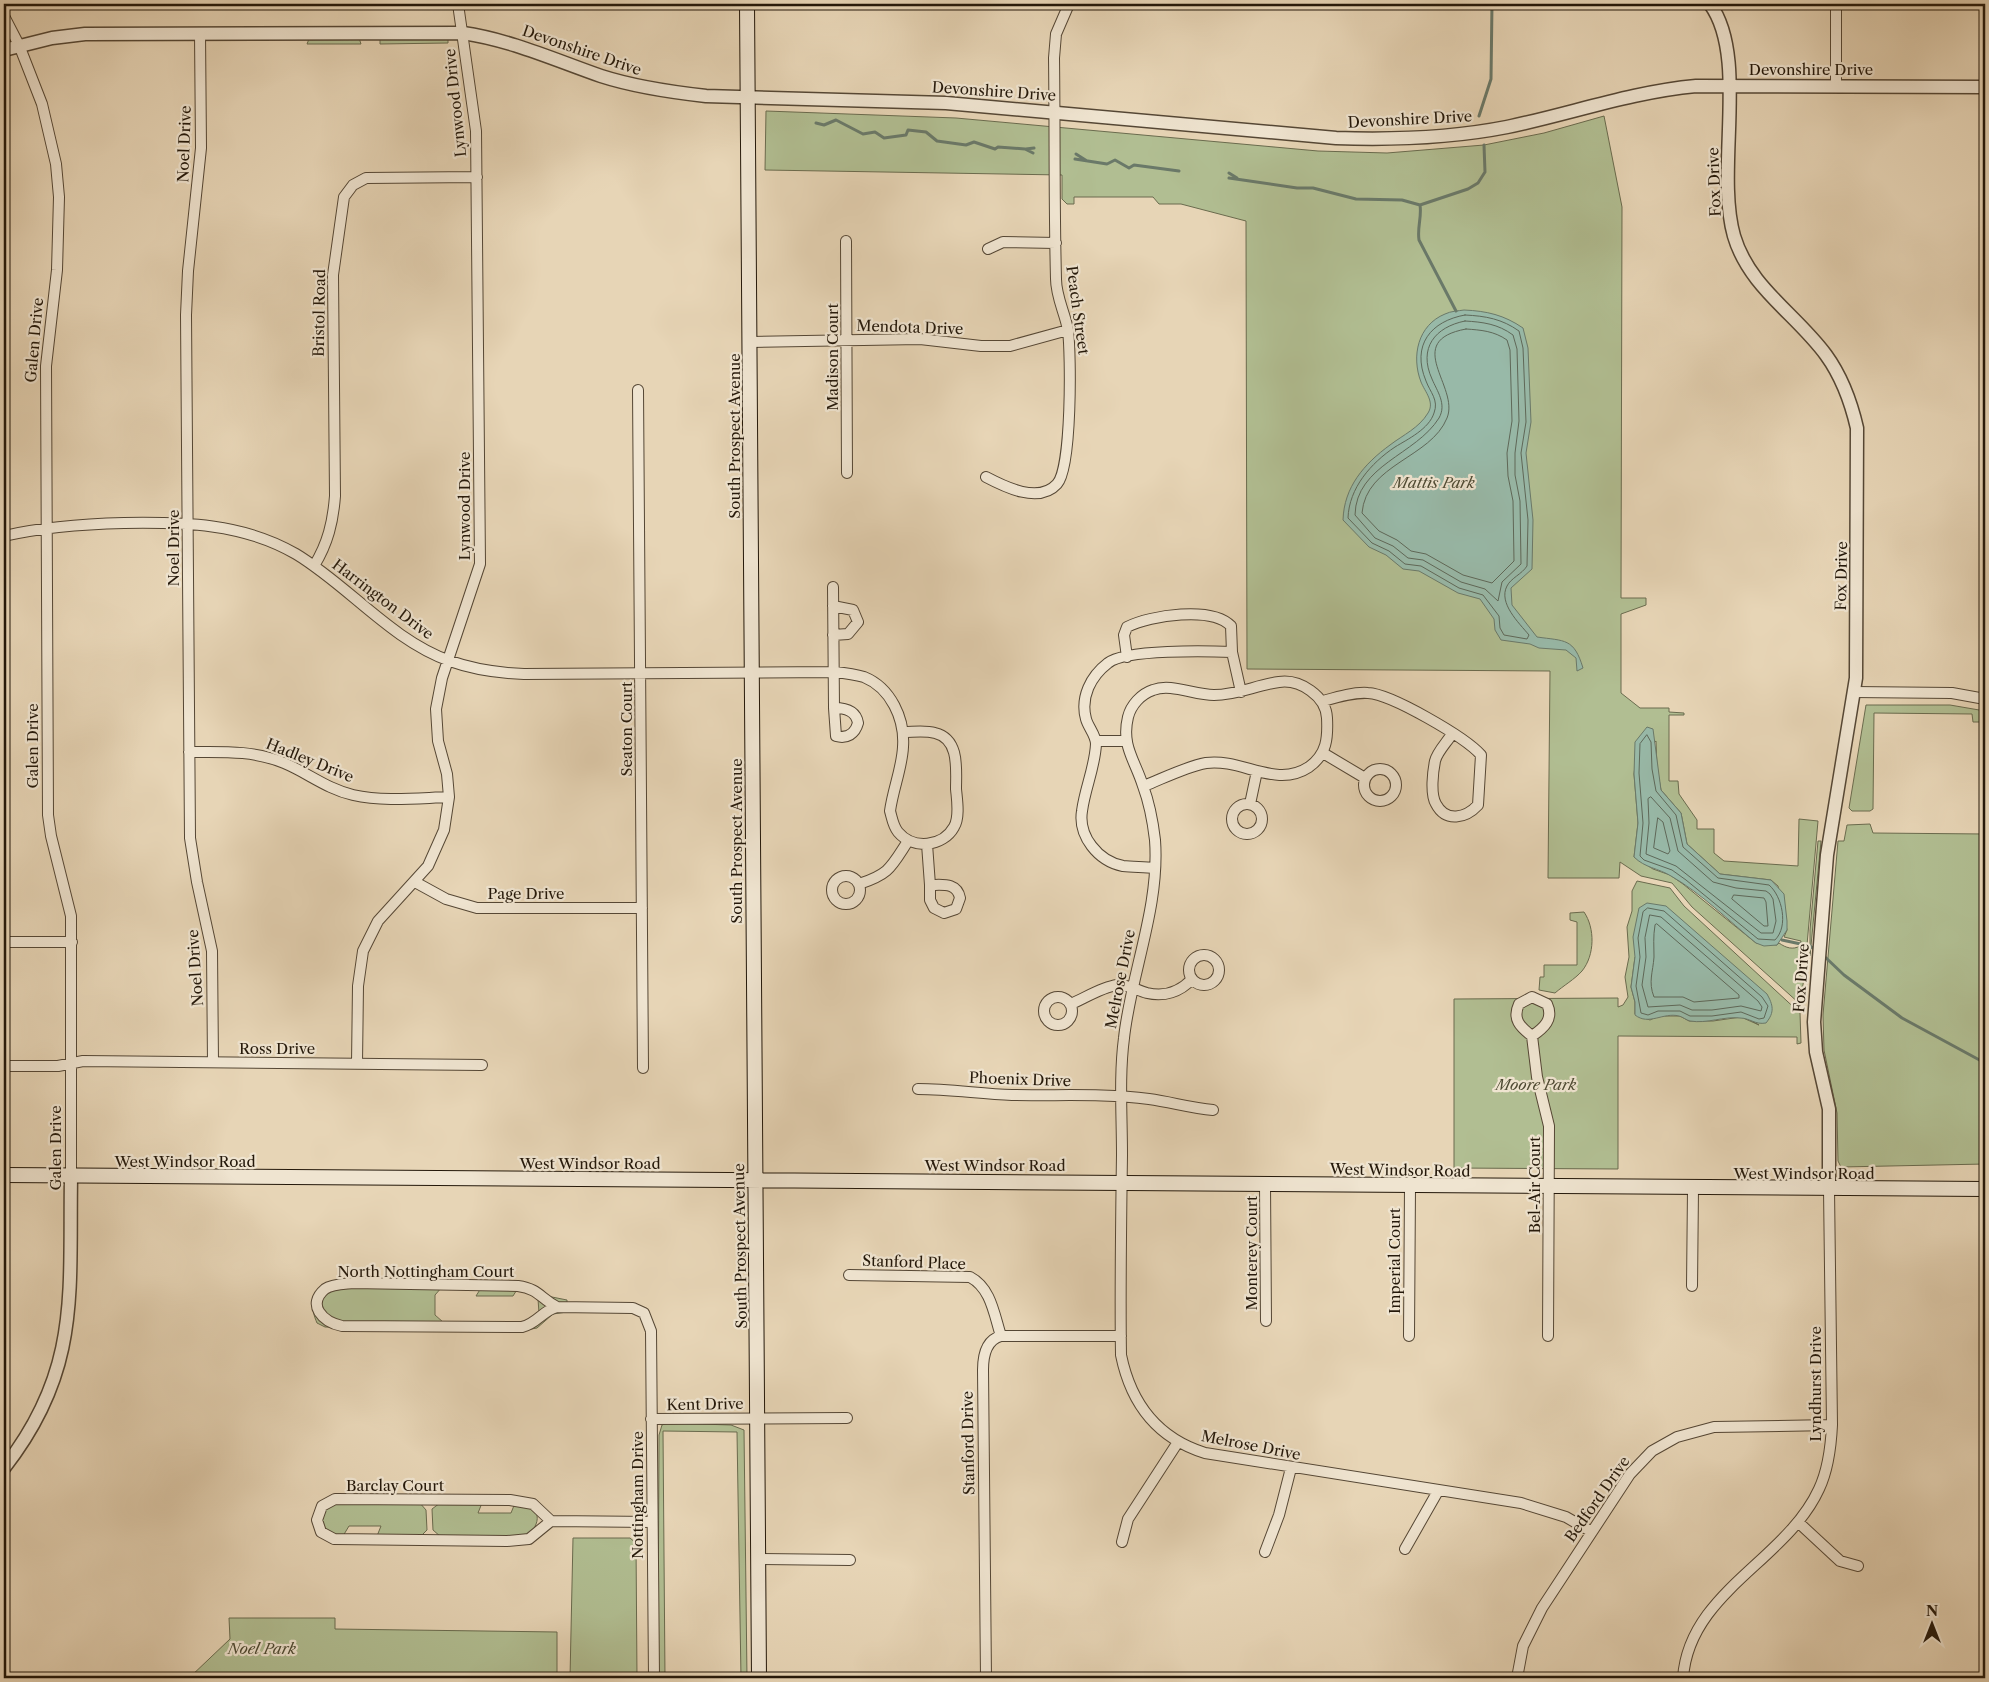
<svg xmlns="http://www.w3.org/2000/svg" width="1989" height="1682" viewBox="0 0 1989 1682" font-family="'Libre Caslon Text',serif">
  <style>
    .green { fill: #b1be92; stroke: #6a6b4e; fill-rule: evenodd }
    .water { fill: #98b9a8; stroke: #6a7969 }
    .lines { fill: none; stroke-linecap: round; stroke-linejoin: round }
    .shore { stroke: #5e6859; stroke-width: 1 }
    .stream { stroke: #6a7969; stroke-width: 3 }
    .minor-casing { stroke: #554735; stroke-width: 12 }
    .tertiary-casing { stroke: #554735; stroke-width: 15 }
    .secondary-casing { stroke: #24180a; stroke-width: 16 }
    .minor { stroke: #efe4d0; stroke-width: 10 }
    .tertiary { stroke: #efe4d0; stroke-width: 12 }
    .secondary { stroke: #efe4d0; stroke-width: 14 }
    .labels { text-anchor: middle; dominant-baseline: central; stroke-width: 4.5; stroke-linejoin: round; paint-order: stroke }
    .street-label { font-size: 15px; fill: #24180a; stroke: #efe4d0 }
    .park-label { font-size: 15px; font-style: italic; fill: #4e4a33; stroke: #efe4d0 }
  </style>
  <rect width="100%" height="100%" fill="#e7d5b6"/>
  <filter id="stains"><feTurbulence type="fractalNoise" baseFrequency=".004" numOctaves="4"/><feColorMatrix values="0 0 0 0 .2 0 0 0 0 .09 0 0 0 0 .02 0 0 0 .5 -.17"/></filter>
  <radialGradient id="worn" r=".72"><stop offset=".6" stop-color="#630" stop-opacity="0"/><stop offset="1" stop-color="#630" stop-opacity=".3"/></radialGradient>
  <path class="green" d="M 380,37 L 448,38 L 448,43 L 380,44 Z
    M 359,38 L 361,44 L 307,44 L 309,39 Z
    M 766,111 L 956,118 L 1318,151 L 1387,153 L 1484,145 L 1544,133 L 1604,116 L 1622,207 L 1621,598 L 1646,598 L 1646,605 L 1621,614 L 1621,693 L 1640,708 L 1669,708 L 1669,712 L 1684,713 L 1684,715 L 1669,715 L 1669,781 L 1678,781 L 1679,794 L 1697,820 L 1697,829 L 1714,829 L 1714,853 L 1724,861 L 1798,866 L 1799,819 L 1818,821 L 1806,956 C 1798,960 1798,966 1799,975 L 1804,978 L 1800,1004 L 1692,907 L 1672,883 L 1641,876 L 1620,862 L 1619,878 L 1548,878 L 1550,671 L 1247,669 L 1246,221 L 1181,204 L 1159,204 L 1153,197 L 1074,197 L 1074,204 L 1067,204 L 1062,199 L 1062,175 L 765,170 ZM 1656,741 L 1657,768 L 1661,790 L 1681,813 L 1687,844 L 1720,874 L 1771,880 L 1778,886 L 1787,930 L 1784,937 L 1801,941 L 1800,946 C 1793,950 1786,948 1779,943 L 1777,945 L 1756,943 L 1683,884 L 1670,875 L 1653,869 L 1634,857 L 1638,823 L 1634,774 L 1636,758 Z
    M 1866,705 L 1950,705 L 1985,711 L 1985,722 L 1973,722 L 1972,714 L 1874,713 L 1873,809 L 1870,811 L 1852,811 L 1849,808 Z
    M 1870,824 L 1873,833 L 1985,834 L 1985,1164 L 1841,1167 L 1838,1161 L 1837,1113 L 1824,1050 L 1823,1015 L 1838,841 L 1844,841 L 1847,825 Z
    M 1818,841 L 1821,841 L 1810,956 L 1810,930 Z
    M 1637,881 L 1670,888 L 1684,906 L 1800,1013 L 1801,1043 L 1797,1044 L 1797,1037 L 1618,1036 L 1618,1169 L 1454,1168 L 1454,999 L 1618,998 L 1618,1007 L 1623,1005 L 1628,997 L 1625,977 L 1629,957 L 1627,927 L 1632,911 L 1632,891 ZM 1635,957 L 1759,1025 L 1741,1017 L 1713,1021 L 1689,1021 L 1680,1016 L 1658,1016 L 1650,1020 L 1635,1014 L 1635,1002 L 1631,987 Z
    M 1584,912 C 1595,928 1595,955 1582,971 C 1575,979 1563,986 1555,993 L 1539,990 L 1540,977 L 1544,977 L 1544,965 L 1577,965 L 1577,922 L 1570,920 L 1570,913 Z
    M 517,1281 L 547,1296 L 567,1300 L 567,1312 L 553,1314 L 537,1328 L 520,1331 L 325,1327 L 317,1323 C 311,1309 311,1299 321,1287 ZM 442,1287 L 481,1288 L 476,1296 L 513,1296 L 518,1288 L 538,1299 L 539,1313 L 527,1322 L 443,1322 L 435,1315 L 435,1295 Z
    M 668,1423 L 731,1425 L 744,1430 L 747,1678 L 741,1678 L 737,1432 L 663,1431 L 665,1678 L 658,1678 L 659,1435 L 662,1425 Z
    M 419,1502 L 426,1510 L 427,1530 L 420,1537 L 377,1536 L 381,1526 L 349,1526 L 343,1536 L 327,1532 C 318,1516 319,1514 333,1503 Z
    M 440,1503 L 482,1503 L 478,1513 L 511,1513 L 515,1503 C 539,1505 544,1519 528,1536 L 441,1537 L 433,1530 L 432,1509 Z
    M 573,1538 L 630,1538 L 636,1543 L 637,1678 L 570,1678 Z
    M 229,1618 L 335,1618 L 335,1629 L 557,1632 L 557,1678 L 189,1678 L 230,1639 Z"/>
  <path class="water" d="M 1464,310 C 1487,311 1504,315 1523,328 L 1528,348 L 1531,422 L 1526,453 L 1533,520 L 1532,569 L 1511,588 L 1512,605 L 1537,637 C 1565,641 1574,638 1583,668 L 1577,671 L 1576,658 L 1566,650 L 1539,648 L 1530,644 L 1501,640 L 1495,630 L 1494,619 L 1480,599 L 1458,593 L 1419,571 L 1403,569 L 1386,555 L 1369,547 L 1343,520 C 1344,487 1364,464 1390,445 C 1403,435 1419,428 1428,413 C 1435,402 1425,392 1421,382 C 1411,356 1418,325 1445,314 C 1451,311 1458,311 1464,310 Z
    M 1647,727 L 1653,729 L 1661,790 L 1681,813 L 1687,844 L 1720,874 L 1771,880 L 1784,894 L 1787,921 L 1787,930 L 1777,945 L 1764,946 L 1756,943 C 1729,921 1701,893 1671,876 C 1658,868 1645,868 1634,857 L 1638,823 L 1634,774 L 1635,742 Z
    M 1647,903 L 1666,906 L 1767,994 C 1773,1005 1775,1012 1766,1023 C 1755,1025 1750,1018 1740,1018 C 1724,1016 1707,1024 1690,1021 C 1686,1020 1683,1017 1679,1016 C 1663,1012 1649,1026 1635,1015 L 1635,1002 L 1631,987 L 1635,957 L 1633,937 L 1639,908 Z"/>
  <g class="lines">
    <path class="shore" d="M 1465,315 C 1486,316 1502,319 1519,331 L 1523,348 L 1526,422 L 1521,453 L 1528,520 L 1527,566 C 1522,574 1511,578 1507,586 C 1498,603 1519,623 1529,635 L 1527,639 L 1504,635 L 1500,628 L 1499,616 L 1483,595 L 1459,588 L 1421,566 L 1405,564 L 1389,551 L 1372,543 L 1348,518 C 1349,488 1371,463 1395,447 C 1408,439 1429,429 1434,413 C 1439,400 1430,392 1426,381 C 1411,345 1431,321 1465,315 Z
      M 1465,321 C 1483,322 1498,324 1513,335 L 1517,349 L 1519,421 L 1515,453 L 1515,475 L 1520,501 L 1521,564 L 1502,582 L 1498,601 L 1485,589 L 1461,582 L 1423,560 L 1408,558 L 1393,546 L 1375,538 L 1355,515 C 1356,465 1416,455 1439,418 C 1447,404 1437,391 1432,379 C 1418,348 1435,327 1465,321 Z
      M 1466,329 C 1481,330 1494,331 1507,340 L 1510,350 L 1512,421 L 1507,453 L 1508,476 L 1513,501 L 1514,561 L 1492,583 L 1463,575 L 1426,554 L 1411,551 L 1397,540 L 1379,531 L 1362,513 C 1366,464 1431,458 1447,418 C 1460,387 1401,341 1466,329 Z
      M 1647,735 L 1651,742 L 1652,769 L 1656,791 L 1676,815 L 1683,847 L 1718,878 L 1769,885 C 1782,896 1789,926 1775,940 L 1758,939 L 1686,880 L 1672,870 L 1644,860 L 1640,856 L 1643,823 L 1639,773 L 1640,744 Z
      M 1651,797 L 1670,818 L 1678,851 L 1713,882 L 1736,888 L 1766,891 L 1770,894 L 1773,899 L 1776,921 L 1773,933 L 1761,933 L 1676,866 L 1646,854 L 1649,823 L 1648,799 Z
      M 1658,818 L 1663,822 L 1670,851 L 1668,854 L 1654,848 Z
      M 1734,895 L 1764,898 L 1766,902 L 1768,926 L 1764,926 L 1732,899 Z
      M 1648,908 L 1664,911 L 1762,997 L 1768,1006 L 1764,1018 L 1759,1019 L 1741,1012 L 1712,1016 L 1690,1016 L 1680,1011 L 1658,1011 L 1648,1015 L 1641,1013 L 1636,986 L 1640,957 L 1638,938 L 1643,912 Z
      M 1650,915 L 1661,917 L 1758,1001 L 1762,1007 L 1761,1011 L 1741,1006 L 1712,1010 L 1692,1010 L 1680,1005 L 1648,1007 L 1642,985 L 1646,957 L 1645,938 Z
      M 1657,924 L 1739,995 L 1739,998 L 1694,1002 L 1683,997 L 1654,997 C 1648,982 1653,972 1654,957 C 1654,946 1653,937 1655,925 Z"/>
    <path class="stream" d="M 1479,116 L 1491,79 L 1492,4
      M 816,123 L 824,125 L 836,120 L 863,134 L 875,132 L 884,138 L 906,135 L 908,130 L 926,132 L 937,141 L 966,145 L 974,142 L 995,149 L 998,147 L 1025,149 L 1033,153
      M 1026,149 L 1034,148
      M 1076,154 L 1087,161
      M 1075,159 L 1107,164 L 1115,160 L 1129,168 L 1134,165 L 1179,171
      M 1229,173 L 1237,178
      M 1229,178 L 1297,188 L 1313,188 L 1356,199 L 1402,200 L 1420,205 L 1468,189 L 1478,183 L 1485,172 L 1484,145
      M 1420,205 C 1422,217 1417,227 1419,240 L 1456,311
      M 1782,940 L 1810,946 L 1817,951
      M 1824,956 L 1844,975 L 1902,1018 L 1985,1063"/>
    <defs>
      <path id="minor" d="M 1836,4 L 1836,86
        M 4,16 L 19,45 L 42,104 L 56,164 L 59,197 L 57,270 L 46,366 L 48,815 L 51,836 L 71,916 L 71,1177
        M 200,33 L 201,148 L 188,271 L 186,315 L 190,838 L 197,882 L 212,951 L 213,1062
        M 846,241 L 847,473
        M 988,249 L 1003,242 L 1056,243
        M 750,342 L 920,339 L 981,346 L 1010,346 L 1068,330
        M 638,390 L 643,1068
        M 986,477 C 1005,487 1039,504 1057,484 C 1072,468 1071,355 1068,330 C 1065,313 1056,297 1056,279 C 1054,205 1055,132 1054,58 L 1056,34 L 1069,4
        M 4,536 C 43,527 83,524 124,523 C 183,522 243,523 296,554 C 349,586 391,640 450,661 C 475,670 499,673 524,674 L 834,672 C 844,673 854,674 864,677 C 891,688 905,719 903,747 C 902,768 893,789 890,811 C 892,818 893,826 898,832 C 913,850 943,847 954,827 C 960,817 957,800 956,789 C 956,770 960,739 935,733 C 925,730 913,732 904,732
        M 314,566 C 328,543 333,522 335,496 L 333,275 L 344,197 L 353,185 L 366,178 L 477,177
        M 833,587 L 834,708
        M 833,635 L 848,634 L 858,622 L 853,610 L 833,606
        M 1127,657 L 1124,635 L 1127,627 C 1151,615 1212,606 1231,626 L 1232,652 L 1241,692
        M 1854,692 L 1952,693 L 1985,699
        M 1323,701 C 1337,697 1353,692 1368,693 C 1391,694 1465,737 1481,755 L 1478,805 C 1466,818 1446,823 1436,804 C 1430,794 1433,771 1435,761 C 1437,752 1447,742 1452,734
        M 834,708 C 846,708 856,711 858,723 C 855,734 847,739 836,736 Z
        M 1096,741 L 1125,741
        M 189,752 C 222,752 253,750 284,763 C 308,773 327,789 353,795 C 384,802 418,798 449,797
        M 1323,753 L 1365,778
        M1364 785a16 16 0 1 1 32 0a16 16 0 1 1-32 0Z
        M 1144,786 C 1164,778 1185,767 1206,763 C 1242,758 1276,789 1309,767 C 1327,754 1328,738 1327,718 C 1326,696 1300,679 1279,682 C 1256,685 1238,695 1214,695 C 1194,695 1171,683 1153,690 C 1141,694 1131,705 1128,717 C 1121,746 1135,760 1143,786 C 1149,802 1153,823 1155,840 C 1160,907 1131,973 1124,1038 C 1119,1076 1122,1116 1122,1155 C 1121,1222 1120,1289 1121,1355 C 1131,1404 1157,1438 1205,1453 L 1521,1503 L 1566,1517 L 1592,1532
        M1232 819a15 15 0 1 1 30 0a15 15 0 1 1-30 0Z
        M 1250,804 L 1257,771
        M 927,844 L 930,885
        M 1154,868 C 1144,867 1133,867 1123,866 C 1098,861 1078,836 1082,811 C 1085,788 1095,767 1096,744 C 1096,735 1088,727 1086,719 C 1080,697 1091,676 1108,663 C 1125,649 1209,651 1232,652
        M832 890a14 14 0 1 1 28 0a14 14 0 1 1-28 0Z
        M 415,882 L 446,899 L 477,908 L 642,908
        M 859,884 C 890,874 891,867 908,841
        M 930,885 C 942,885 957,882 960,898 L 956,909 L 944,913 L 934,908 L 930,900 Z
        M 4,942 L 72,942
        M1189 970a15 15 0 1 1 30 0a15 15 0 1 1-30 0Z
        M1044 1011a14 14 0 1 1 28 0a14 14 0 1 1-28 0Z
        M 1532,997 L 1547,1004 C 1554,1019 1544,1028 1532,1036 C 1520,1027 1512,1019 1519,1004 Z
        M 1071,1004 C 1085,998 1102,987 1117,985 C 1128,984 1136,990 1147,993 C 1164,997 1180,992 1192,979
        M 1532,1036 L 1537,1077 L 1549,1126 L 1548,1336
        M 357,1063 L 358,986 L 363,951 L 378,921 L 428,866 L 444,830 L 449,797 L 447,774 L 438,741 L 436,709 L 442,678 L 480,564 L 476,131 L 458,4
        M 4,1066 L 58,1066 L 83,1061 L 482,1065
        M 918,1089 C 950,1089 981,1094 1012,1095 C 1058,1096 1104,1093 1149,1099 C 1171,1102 1191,1108 1213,1110
        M 1265,1185 L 1266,1321
        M 849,1275 L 970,1277 C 991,1288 994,1314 1001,1336
        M 1692,1286 L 1693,1189
        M 557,1307 C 543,1310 537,1324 522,1327 L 342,1326 C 323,1322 306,1305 325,1289 C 332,1284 345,1284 353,1283 L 518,1286 C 539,1289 540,1298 557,1307 L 633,1308 L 644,1313 L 651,1331 L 654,1678
        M 1409,1336 L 1410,1187
        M 651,1419 L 847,1418
        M 551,1521 L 529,1539 L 507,1541 L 334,1539 L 321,1532 L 317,1520 L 322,1506 L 335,1499 L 510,1500 L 533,1504 L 551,1521 L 652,1522
        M 1798,1522 L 1840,1561 L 1858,1566
        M 1122,1542 L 1128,1519 L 1178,1442
        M 1405,1549 L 1438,1491
        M 1265,1552 L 1279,1515 L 1291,1468
        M 760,1559 L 850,1560
        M 986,1678 L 983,1370 C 983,1356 986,1340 1001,1336 L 1121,1336
        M 1517,1678 L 1523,1646 L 1542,1608 L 1630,1474 L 1652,1451 L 1677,1437 L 1714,1427 L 1832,1425
        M 1683,1678 C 1689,1592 1786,1561 1819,1489 C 1828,1470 1831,1446 1832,1425 L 1829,1189"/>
      <path id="tertiary" d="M 1710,4 C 1749,57 1715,170 1734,236 C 1749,287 1796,314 1826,355 C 1842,377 1851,402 1857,428 L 1856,678 L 1827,855 L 1814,1022 L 1816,1052 L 1829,1109 L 1829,1189
        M 4,50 L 52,38 L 85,34 L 463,33 C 511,40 555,60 601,76 C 635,87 670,92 706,96 L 946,103 L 1336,138 C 1393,140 1451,138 1507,127 C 1570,114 1631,92 1696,86 L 1985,87
        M 4,1468 C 81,1370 69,1293 71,1177"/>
      <path id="secondary" d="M 747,4 L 759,1678
        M 4,1175 L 1985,1189"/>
    </defs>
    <use href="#minor" class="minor-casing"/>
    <use href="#tertiary" class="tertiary-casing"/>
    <use href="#secondary" class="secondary-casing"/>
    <use href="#minor" class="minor"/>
    <use href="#tertiary" class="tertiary"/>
    <use href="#secondary" class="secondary"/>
  </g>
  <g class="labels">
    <g class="street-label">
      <text transform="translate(582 50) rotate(19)">Devonshire Drive</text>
      <text x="1811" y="69">Devonshire Drive</text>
      <text transform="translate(994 91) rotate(4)">Devonshire Drive</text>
      <text transform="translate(455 103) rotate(-96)">Lynwood Drive</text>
      <text transform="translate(1410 119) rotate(-3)">Devonshire Drive</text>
      <text transform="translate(184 144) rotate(-88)">Noel Drive</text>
      <text transform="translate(1714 182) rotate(-92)">Fox Drive</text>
      <text transform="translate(1078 310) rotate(82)">Peach Street</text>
      <text transform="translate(319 313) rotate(-89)">Bristol Road</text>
      <text transform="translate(910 327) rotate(2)">Mendota Drive</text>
      <text transform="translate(34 340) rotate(-85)">Galen Drive</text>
      <text transform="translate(832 357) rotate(-90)">Madison Court</text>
      <text transform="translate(734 436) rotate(-90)">South Prospect Avenue</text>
      <text transform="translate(464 506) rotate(-90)">Lynwood Drive</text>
      <text transform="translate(173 548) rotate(-90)">Noel Drive</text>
      <text transform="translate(1841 576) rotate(-89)">Fox Drive</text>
      <text transform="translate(383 599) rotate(37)">Harrington Drive</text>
      <text transform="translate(626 729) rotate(-90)">Seaton Court</text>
      <text transform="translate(32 746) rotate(-90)">Galen Drive</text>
      <text transform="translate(310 760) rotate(22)">Hadley Drive</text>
      <text transform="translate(736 841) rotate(-90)">South Prospect Avenue</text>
      <text x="526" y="893">Page Drive</text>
      <text transform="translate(195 968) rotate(-94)">Noel Drive</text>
      <text transform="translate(1801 978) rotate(-86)">Fox Drive</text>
      <text transform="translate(1120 979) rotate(-79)">Melrose Drive</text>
      <text x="277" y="1048">Ross Drive</text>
      <text transform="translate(1020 1079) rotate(2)">Phoenix Drive</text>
      <text transform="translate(55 1148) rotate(-90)">Galen Drive</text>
      <text x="185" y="1161">West Windsor Road</text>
      <text x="590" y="1163">West Windsor Road</text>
      <text x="995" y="1165">West Windsor Road</text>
      <text transform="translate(1400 1170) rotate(1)">West Windsor Road</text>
      <text x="1804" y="1173">West Windsor Road</text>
      <text transform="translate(1534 1185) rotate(-90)">Bel-Air Court</text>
      <text transform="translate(740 1246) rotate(-91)">South Prospect Avenue</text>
      <text transform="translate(1251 1253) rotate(-90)">Monterey Court</text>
      <text transform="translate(1394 1261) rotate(-90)">Imperial Court</text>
      <text transform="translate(914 1262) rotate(2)">Stanford Place</text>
      <text x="426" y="1271">North Nottingham Court</text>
      <text transform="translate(1815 1384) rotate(-90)">Lyndhurst Drive</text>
      <text transform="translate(705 1404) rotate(-1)">Kent Drive</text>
      <text transform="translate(968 1443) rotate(-91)">Stanford Drive</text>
      <text transform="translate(1251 1445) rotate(11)">Melrose Drive</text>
      <text x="395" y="1485">Barclay Court</text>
      <text transform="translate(637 1495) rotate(-90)">Nottingham Drive</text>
      <text transform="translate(1597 1499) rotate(-55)">Bedford Drive</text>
    </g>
    <g class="park-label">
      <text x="1434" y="482">Mattis Park</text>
      <text x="1536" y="1084">Moore Park</text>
      <text x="262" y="1648">Noel Park</text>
    </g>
  </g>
  <rect width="1989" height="1682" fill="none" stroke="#e7d5b6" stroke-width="20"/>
  <rect x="5" y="5" width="1979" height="1672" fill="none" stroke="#24180a" stroke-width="2.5"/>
  <rect x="10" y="10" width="1969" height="1662" fill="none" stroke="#24180a"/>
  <g transform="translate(1932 1624)" stroke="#efe4d0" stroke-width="4" paint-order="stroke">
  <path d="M0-4L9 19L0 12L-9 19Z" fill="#24180a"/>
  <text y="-8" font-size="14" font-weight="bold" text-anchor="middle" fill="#24180a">N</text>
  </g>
  <rect width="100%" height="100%" filter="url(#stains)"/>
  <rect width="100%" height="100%" fill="url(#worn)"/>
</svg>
